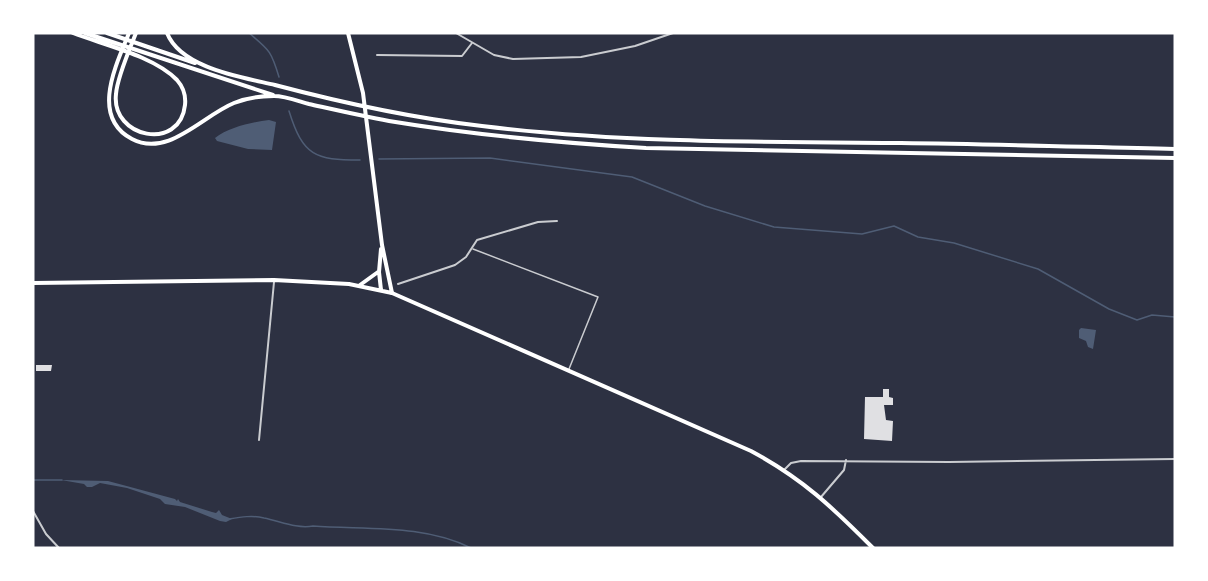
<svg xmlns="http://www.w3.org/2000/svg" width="1208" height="581" viewBox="0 0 1208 581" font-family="Georgia,serif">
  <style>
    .water { fill: #4f5d75 }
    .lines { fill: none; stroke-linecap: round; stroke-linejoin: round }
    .stream { stroke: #4f5d75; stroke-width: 1.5 }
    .building { fill: #e0e0e3 }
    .service { stroke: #caccd0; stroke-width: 1.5 }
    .minor { stroke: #caccd0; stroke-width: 2 }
    .secondary { stroke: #fff; stroke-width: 4 }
    .primary { stroke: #fff; stroke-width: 4 }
  </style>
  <rect width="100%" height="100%" fill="#2d3142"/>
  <path class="water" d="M 269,120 L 276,122 L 272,150 L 248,149 L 217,141 L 215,138 C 229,127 252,122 269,120 Z
    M 1081,328 L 1096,330 L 1093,349 L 1088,347 L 1086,341 L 1079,338 L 1079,330 Z
    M 61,480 L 108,481 L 175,499 L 177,501 L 178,499 L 180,502 L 212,512 L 216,513 L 219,510 L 222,515 L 232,519 L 226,522 L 220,521 L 185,507 L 165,504 L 160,499 L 127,488 L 100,483 L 92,487 L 87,487 L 84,484 Z"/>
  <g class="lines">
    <path class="stream" d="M 249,33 C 269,50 271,50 279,77
      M 289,111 C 303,156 315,160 360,160
      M 379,159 L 490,158 L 632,177 L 705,206 L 774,227 L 862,234 L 894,226 L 918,237 L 954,243 L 1038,269 L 1109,309 L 1137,320 L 1152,315 L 1175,317
      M 33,480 L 62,480
      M 229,519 C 241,517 253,515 264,518 C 280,521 296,529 313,526 C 365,530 423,524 471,548"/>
  </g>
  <path class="building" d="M 36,365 L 52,365 L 51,371 L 36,371 Z
    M 883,389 L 889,389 L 889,397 L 893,398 L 893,405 L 884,405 L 886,420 L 893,421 L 892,441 L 864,439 L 865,397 L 883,397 Z"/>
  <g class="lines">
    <path class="service" d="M 473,249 L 598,297 L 569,369"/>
    <path class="minor" d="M 456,33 L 494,55 L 513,59 L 581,57 L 635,46 L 673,33
      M 377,55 L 462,56 L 472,43
      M 398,284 L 455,265 L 466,257 L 477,240 L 538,222 L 557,221
      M 259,440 L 274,282
      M 784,470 L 791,463 L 801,461 L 949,462 L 1175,459
      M 821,497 L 844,470 L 846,460
      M 33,511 L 46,534 L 59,548"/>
    <path class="secondary" d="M 392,293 L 751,451 C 803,479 832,507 873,548"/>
    <path class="primary" d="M 73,33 C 104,45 154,56 177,80 C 184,88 186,96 185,105 C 180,152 111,138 116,94 C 117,78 130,48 136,33
      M 85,33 L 273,95
      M 107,33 L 195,63
      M 129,33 C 116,65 90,117 132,139 C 168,158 202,116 234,103 C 246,98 260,96 274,96 C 285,96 298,101 309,104 C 336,110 362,116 389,121 C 474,135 560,143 646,148 L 1175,158
      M 167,33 C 181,68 241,77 275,85 C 343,103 412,118 482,126 C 621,143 761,142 901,143 C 992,144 1084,147 1175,149
      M 33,283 L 274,280 L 349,284 L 392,293 L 382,245 L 363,93 L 348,33
      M 360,285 L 378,272
      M 381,290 L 379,272 L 381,249"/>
  </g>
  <rect width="1208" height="581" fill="none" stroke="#ffffff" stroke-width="69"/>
</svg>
